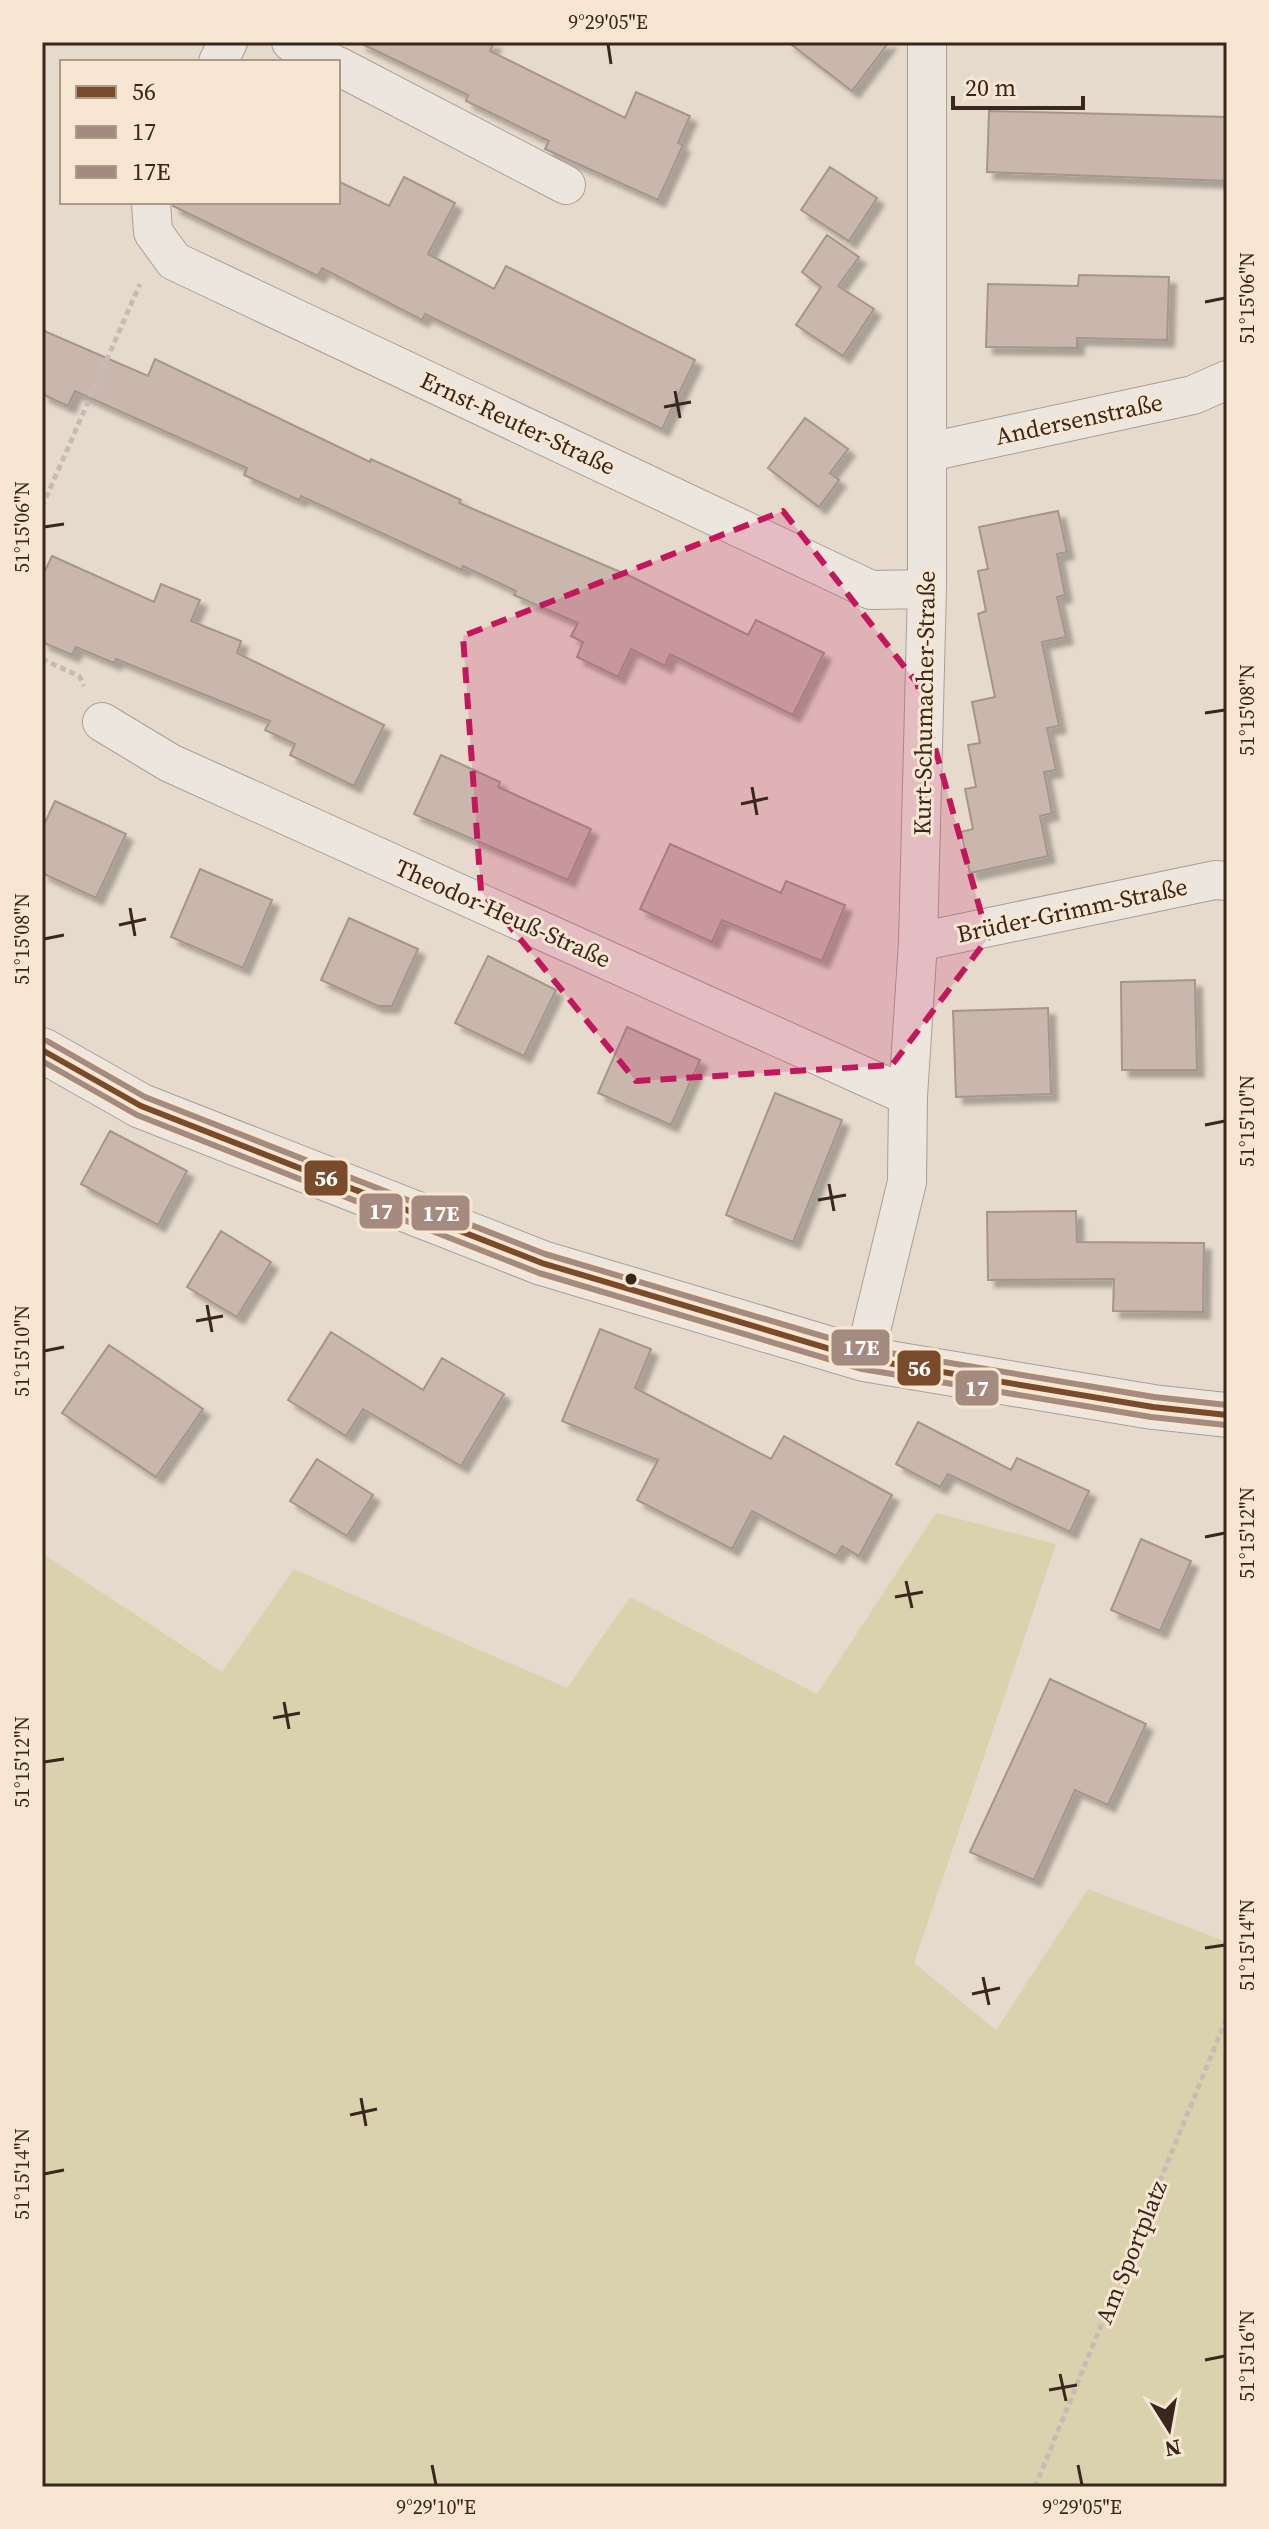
<svg xmlns="http://www.w3.org/2000/svg" width="1269" height="2529" viewBox="0 0 1269 2529" font-family="'Source Serif 4',serif">
  <style>
    .green { fill: #d9d2ad }
    .building { fill: #c9b7ad; stroke: #a6958b; stroke-width: 2; filter: url(#shadow) }
    .lines { fill: none; stroke-linecap: round; stroke-linejoin: round }
    .minor-casing { stroke: #ab9f95; stroke-width: 40 }
    .tertiary-casing { stroke: #ab9f95; stroke-width: 46 }
    .path { stroke: #c5bdb5; stroke-width: 5; stroke-dasharray: 6 4; stroke-linecap: butt }
    .minor { stroke: #ede6de; stroke-width: 38 }
    .tertiary { stroke: #ede6de; stroke-width: 44 }
    .bus-1-casing { stroke: #f7e6d1; stroke-width: 12 }
    .bus-2-casing { stroke: #f7e6d1; stroke-width: 12 }
    .bus-3-casing { stroke: #f7e6d1; stroke-width: 12 }
    .bus-1 { stroke: #7a4b2a; stroke-width: 6 }
    .bus-2 { stroke: #a58a7f; stroke-width: 6 }
    .bus-3 { stroke: #a58a7f; stroke-width: 6 }
    .marked { fill: #c2185b; fill-opacity: 0.2; stroke: #c2185b; stroke-width: 6; stroke-dasharray: 16 10; stroke-linejoin: round }
    .ticks { fill: none; stroke: #39261d; stroke-width: 3 }
    .bus-dot { fill: #39261d; stroke: #f7e6d1; stroke-width: 3 }
    .labels { text-anchor: middle; dominant-baseline: central; stroke-width: 6; stroke-linejoin: round; paint-order: stroke }
    .street-label { font-size: 24px; fill: #39261d; stroke: #f7e6d1 }
    .line-badge { stroke: #f7e6d1; stroke-width: 3 }
    .badge-label { font-size: 22px; text-anchor: middle; font-weight: bold; fill: #fff }
    .neatline { fill: none; stroke: #39261d; stroke-width: 3 }
    .ticks-label { font-size: 20px; text-anchor: middle; fill: #39261d }
  </style>
  <defs>
    <filter id="shadow"><feDropShadow dx="7" dy="7" stdDeviation="2" flood-color="#0004"/></filter>
  </defs>
  <rect width="100%" height="100%" fill="#e6dacc"/>
  <path class="green" d="M 936,1513 L 1056,1544 L 914,1963 L 996,2030 L 1088,1889 L 1227,1942 L 1227,2487 L 42,2487 L 42,1553 L 222,1672 L 294,1569 L 567,1688 L 630,1597 L 817,1694 Z"/>
  <path class="building" d="M 358,42 L 494,42 L 490,51 L 625,118 L 636,92 L 690,116 L 678,143 L 683,145 L 658,200 L 545,149 L 549,141 L 466,101 L 468,95 Z
    M 788,42 L 889,42 L 852,91 Z
    M 989,111 L 1227,117 L 1227,181 L 987,172 Z
    M 830,167 L 877,198 L 849,241 L 801,210 Z
    M 404,177 L 455,203 L 428,254 L 494,289 L 506,266 L 695,360 L 662,429 L 425,314 L 422,320 L 322,268 L 318,276 L 173,206 L 173,202 L 338,202 L 338,181 L 389,206 Z
    M 827,235 L 859,257 L 838,286 L 874,309 L 843,356 L 796,325 L 821,287 L 802,272 Z
    M 1079,275 L 1169,277 L 1167,340 L 1077,338 L 1077,348 L 986,347 L 988,284 L 1078,286 Z
    M 42,330 L 148,376 L 155,359 L 370,462 L 371,459 L 461,500 L 459,503 L 632,577 L 748,635 L 756,620 L 824,653 L 793,715 L 670,654 L 665,666 L 631,649 L 618,677 L 577,657 L 583,642 L 571,636 L 578,623 L 514,595 L 516,591 L 463,566 L 462,570 L 301,496 L 299,500 L 244,475 L 247,468 L 75,391 L 68,406 L 42,394 Z
    M 805,418 L 848,449 L 830,473 L 839,480 L 819,507 L 768,468 Z
    M 1058,511 L 1067,552 L 1057,554 L 1065,595 L 1057,597 L 1066,637 L 1042,642 L 1059,726 L 1047,728 L 1056,770 L 1044,772 L 1052,813 L 1040,816 L 1048,856 L 970,873 L 961,832 L 973,829 L 965,789 L 976,787 L 968,745 L 980,743 L 972,702 L 995,697 L 978,614 L 986,611 L 978,571 L 988,569 L 979,527 Z
    M 52,556 L 154,602 L 161,584 L 200,600 L 191,621 L 241,641 L 237,653 L 384,725 L 354,786 L 290,755 L 295,744 L 265,730 L 270,721 L 116,659 L 114,663 L 76,647 L 72,655 L 42,642 L 42,577 Z
    M 441,755 L 500,782 L 498,787 L 591,829 L 568,880 L 414,814 Z
    M 55,801 L 126,834 L 96,898 L 42,873 L 42,829 Z
    M 670,844 L 781,893 L 786,881 L 845,905 L 822,961 L 722,920 L 712,942 L 640,909 Z
    M 200,869 L 272,900 L 243,968 L 171,937 Z
    M 349,918 L 418,949 L 392,1006 L 378,1006 L 321,980 Z
    M 488,956 L 556,990 L 524,1056 L 455,1023 Z
    M 1195,980 L 1197,1070 L 1122,1070 L 1121,982 Z
    M 1048,1008 L 1051,1094 L 956,1097 L 953,1011 Z
    M 627,1027 L 700,1060 L 671,1125 L 598,1093 Z
    M 775,1093 L 842,1120 L 793,1242 L 726,1215 Z
    M 110,1131 L 187,1171 L 158,1225 L 81,1184 Z
    M 1076,1211 L 1077,1242 L 1204,1243 L 1203,1312 L 1113,1311 L 1114,1279 L 988,1280 L 987,1212 Z
    M 221,1231 L 271,1262 L 237,1317 L 187,1287 Z
    M 600,1329 L 651,1349 L 635,1388 L 771,1459 L 784,1436 L 892,1495 L 859,1556 L 842,1546 L 836,1556 L 752,1511 L 732,1549 L 637,1500 L 658,1460 L 562,1421 Z
    M 331,1332 L 423,1390 L 442,1358 L 504,1394 L 461,1466 L 363,1409 L 346,1436 L 288,1400 Z
    M 109,1345 L 203,1409 L 156,1477 L 62,1413 Z
    M 918,1422 L 1011,1470 L 1017,1458 L 1089,1491 L 1070,1532 L 948,1474 L 940,1487 L 896,1464 Z
    M 317,1459 L 373,1495 L 347,1536 L 290,1501 Z
    M 1141,1539 L 1191,1561 L 1160,1631 L 1111,1610 Z
    M 1050,1679 L 1146,1724 L 1108,1805 L 1075,1790 L 1034,1880 L 970,1852 Z"/>
  <g class="lines">
    <defs>
      <path id="minor" d="M 291,42 L 330,62
        M 218,62 L 228,42
        M 338,66 L 566,185
        M 151,202 L 153,232 L 174,261 L 871,590 L 927,589
        M 929,452 L 1193,395 L 1227,380
        M 102,722 L 170,763 L 908,1096
        M 918,942 L 1215,880 L 1227,881
        M 864,1359 L 907,1182 L 908,1096 L 918,942 L 927,589 L 927,42"/>
      <path id="tertiary" d="M 42,1050 L 141,1106 L 542,1263 L 864,1359 L 1153,1407 L 1227,1415"/>
    </defs>
    <use href="#minor" class="minor-casing"/>
    <use href="#tertiary" class="tertiary-casing"/>
    <path class="path" d="M 42,507 L 140,284
      M 42,659 L 79,676 L 84,686
      M 1035,2487 L 1227,2017"/>
    <use href="#minor" class="minor"/>
    <use href="#tertiary" class="tertiary"/>
    <defs>
      <path id="bus-1" d="M 42,1050 L 141,1106 L 542,1263 L 864,1359 L 1153,1407 L 1227,1415"/>
      <path id="bus-2" d="M 42,1061 L 137,1115 L 539,1273 L 862,1369 L 1151,1417 L 1226,1425"/>
      <path id="bus-3" d="M 47,1041 L 145,1097 L 545,1254 L 866,1349 L 1154,1397 L 1227,1405"/>
    </defs>
    <use href="#bus-1" class="bus-1-casing"/>
    <use href="#bus-2" class="bus-2-casing"/>
    <use href="#bus-3" class="bus-3-casing"/>
    <use href="#bus-1" class="bus-1"/>
    <use href="#bus-2" class="bus-2"/>
    <use href="#bus-3" class="bus-3"/>
  </g>
  <path class="marked" d="M 783,511 L 917,683 L 988,938 L 892,1065 L 636,1081 L 481,891 L 463,636 Z"/>
  <path class="ticks" d="M 608,44 L 611,64M 1205,302 L 1225,298M 675,391 L 680,418M 664,407 L 691,402M 44,527 L 64,524M 1205,713 L 1225,710M 752,787 L 757,815M 741,804 L 768,798M 130,908 L 135,936M 119,925 L 146,919M 44,939 L 64,935M 1205,1125 L 1225,1121M 829,1184 L 834,1211M 818,1200 L 846,1195M 207,1305 L 212,1332M 196,1321 L 223,1316M 44,1351 L 64,1347M 1205,1537 L 1225,1533M 906,1581 L 912,1608M 895,1597 L 923,1592M 284,1702 L 289,1729M 273,1718 L 300,1713M 44,1762 L 64,1759M 1205,1948 L 1225,1945M 983,1977 L 989,2005M 972,1994 L 1000,1988M 361,2098 L 366,2126M 350,2115 L 377,2109M 44,2174 L 64,2170M 1205,2360 L 1225,2356M 1060,2374 L 1066,2401M 1049,2390 L 1077,2385M 432,2465 L 436,2485M 1078,2465 L 1082,2485"/>
  <circle class="bus-dot" cx="631" cy="1279" r="7"/>
  <g class="labels">
    <g class="street-label">
      <text transform="translate(1079 419) rotate(-12)">Andersenstraße</text>
      <text transform="translate(518 423) rotate(25)">Ernst-Reuter-Straße</text>
      <text transform="translate(924 703) rotate(-89)">Kurt-Schumacher-Straße</text>
      <text transform="translate(1072 910) rotate(-12)">Brüder-Grimm-Straße</text>
      <text transform="translate(503 913) rotate(24)">Theodor-Heuß-Straße</text>
      <text transform="translate(1131 2252) rotate(-68)">Am Sportplatz</text>
    </g>
  </g>
  <g class="line-badge">
    <rect x="303" y="1159" width="46" height="38" rx="8" fill="#7a4b2a"/>
    <rect x="358" y="1192" width="46" height="38" rx="8" fill="#a58a7f"/>
    <rect x="410" y="1194" width="61" height="38" rx="8" fill="#a58a7f"/>
    <rect x="830" y="1328" width="61" height="39" rx="8" fill="#a58a7f"/>
    <rect x="896" y="1349" width="46" height="38" rx="8" fill="#7a4b2a"/>
    <rect x="954" y="1369" width="46" height="38" rx="8" fill="#a58a7f"/>
  </g>
  <g class="badge-label">
    <text x="326" y="1186">56</text>
    <text x="381" y="1219">17</text>
    <text x="441" y="1221">17E</text>
    <text x="861" y="1355">17E</text>
    <text x="919" y="1376">56</text>
    <text x="977" y="1396">17</text>
  </g>
  <rect width="1269" height="2529" fill="none" stroke="#f7e6d1" stroke-width="88"/>
  <rect x="60" y="60" width="280" height="144" fill="#f7e6d1" stroke="#ab9989" stroke-width="2"/>
  <rect x="76" y="86" width="40" height="12" fill="#7a4b2a" stroke="#ab9989" stroke-width="2"/>
  <text x="132" y="100" font-size="24" fill="#39261d">56</text>
  <rect x="76" y="126" width="40" height="12" fill="#a58a7f" stroke="#ab9989" stroke-width="2"/>
  <text x="132" y="140" font-size="24" fill="#39261d">17</text>
  <rect x="76" y="166" width="40" height="12" fill="#a58a7f" stroke="#ab9989" stroke-width="2"/>
  <text x="132" y="180" font-size="24" fill="#39261d">17E</text>
  <g transform="translate(1169 2429) rotate(169)" stroke="#f7e6d1" stroke-width="6" paint-order="stroke">
  <path d="M0-6L14 30L0 20L-14 30Z" fill="#39261d"/>
  <text y="-12" font-size="22" font-weight="bold" text-anchor="middle" fill="#39261d">N</text>
  </g>
  <path d="M953 96v12h130v-12" fill="none" stroke="#39261d" stroke-width="4"/>
  <text x="965" y="96" font-size="24" fill="#39261d" stroke="#f7e6d1" stroke-width="6" paint-order="stroke">20 m</text>
  <rect x="44" y="44" width="1181" height="2441" class="neatline"/>
  <g class="ticks-label">
    <text x="608" y="29">9°29'05"E</text>
    <text transform="translate(1247 298) rotate(-90)" y="7">51°15'06"N</text>
    <text transform="translate(22 527) rotate(-90)" y="7">51°15'06"N</text>
    <text transform="translate(1247 710) rotate(-90)" y="7">51°15'08"N</text>
    <text transform="translate(22 939) rotate(-90)" y="7">51°15'08"N</text>
    <text transform="translate(1247 1121) rotate(-90)" y="7">51°15'10"N</text>
    <text transform="translate(22 1351) rotate(-90)" y="7">51°15'10"N</text>
    <text transform="translate(1247 1533) rotate(-90)" y="7">51°15'12"N</text>
    <text transform="translate(22 1762) rotate(-90)" y="7">51°15'12"N</text>
    <text transform="translate(1247 1945) rotate(-90)" y="7">51°15'14"N</text>
    <text transform="translate(22 2174) rotate(-90)" y="7">51°15'14"N</text>
    <text transform="translate(1247 2356) rotate(-90)" y="7">51°15'16"N</text>
    <text x="436" y="2514">9°29'10"E</text>
    <text x="1082" y="2514">9°29'05"E</text>
  </g>
</svg>
